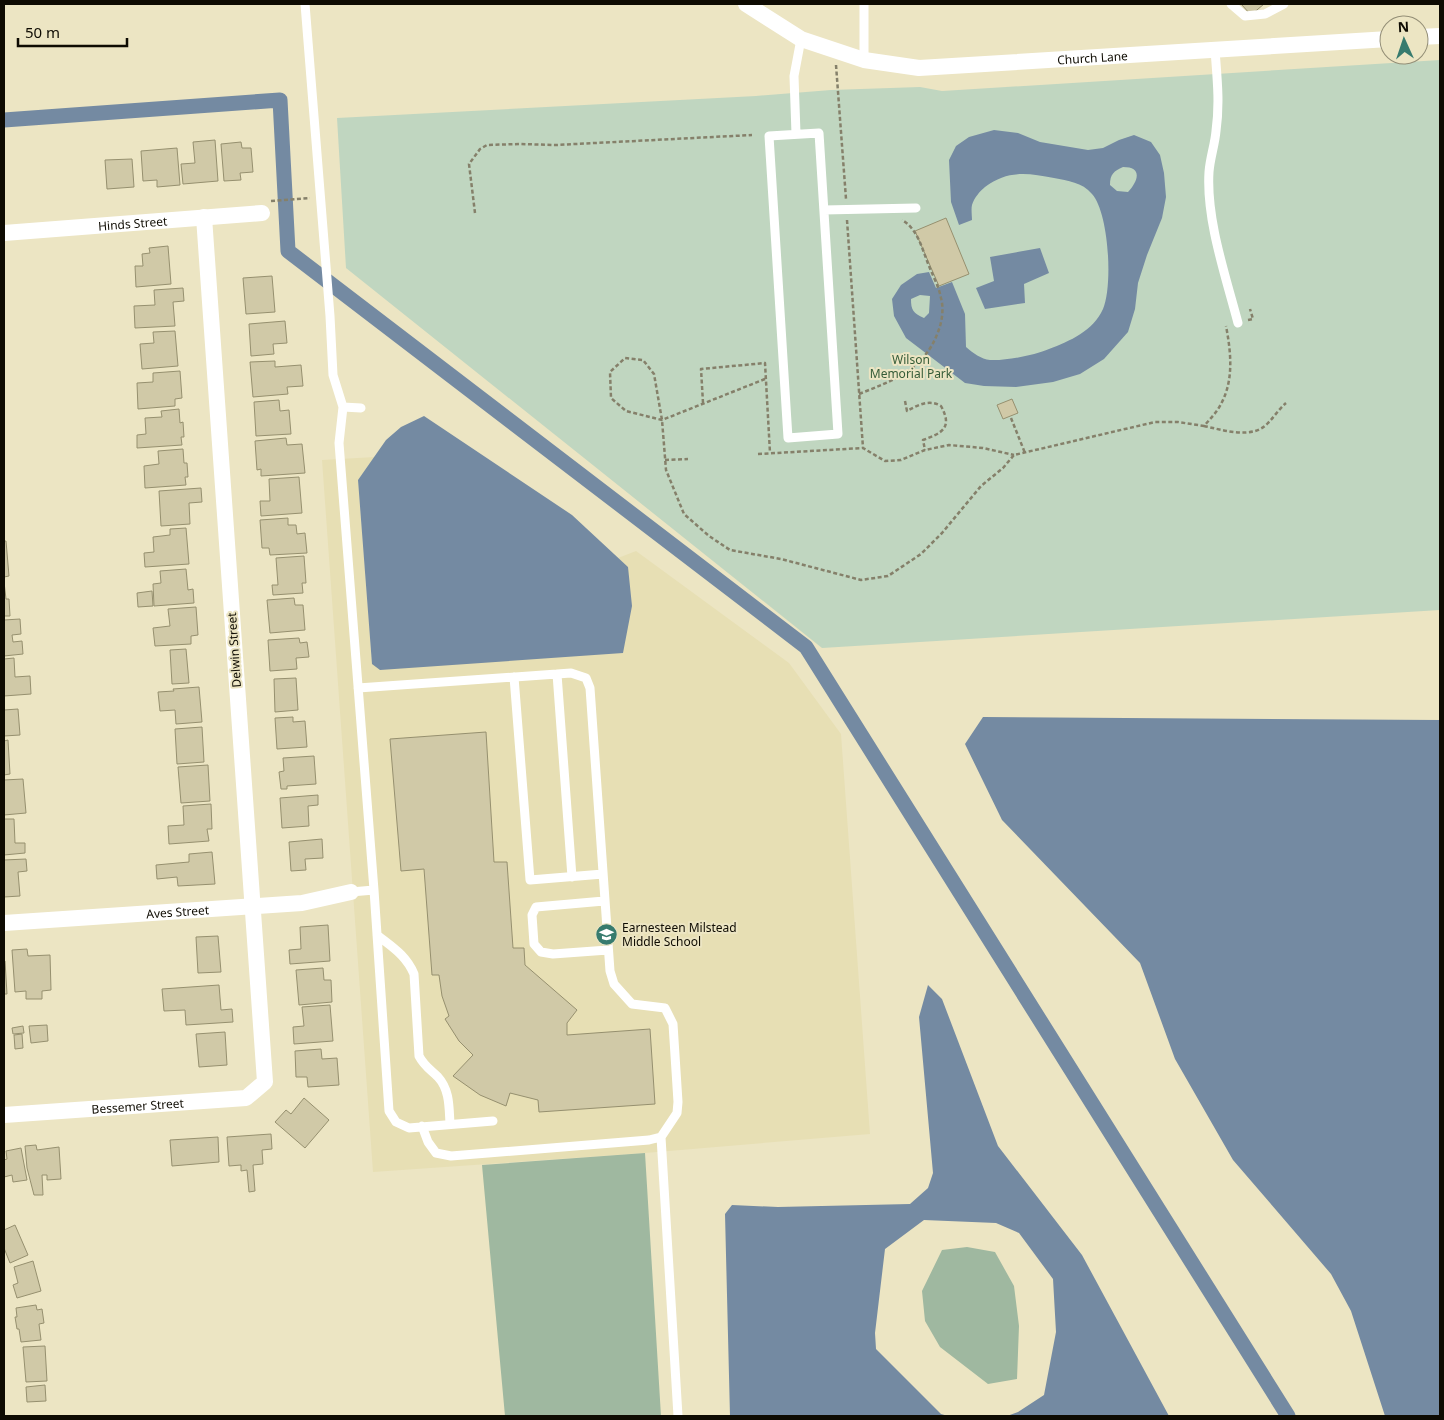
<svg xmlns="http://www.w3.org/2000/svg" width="1444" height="1420" viewBox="0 0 1444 1420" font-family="'Noto Sans',sans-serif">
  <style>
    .built { fill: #e7dfb4 }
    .green { fill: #c0d6c0 }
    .forest { fill: #9fb8a0 }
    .water { fill: #748aa2; fill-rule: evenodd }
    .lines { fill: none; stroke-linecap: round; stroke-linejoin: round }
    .canal { stroke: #748aa2; stroke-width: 15 }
    .building { fill: #d0c9a7; stroke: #96906f }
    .path { stroke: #85806a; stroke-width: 2.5; stroke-dasharray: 4 2.5; stroke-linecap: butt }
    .service { stroke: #fff; stroke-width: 9 }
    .minor { stroke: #fff; stroke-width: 16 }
    .labels { text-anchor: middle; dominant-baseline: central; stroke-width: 4; stroke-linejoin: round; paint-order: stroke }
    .street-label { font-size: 12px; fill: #0e0b02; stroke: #ece5c3 }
    .park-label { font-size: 12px; fill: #355c38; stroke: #ece5c3 }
    .poi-label { font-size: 12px; fill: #0e0b02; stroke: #ece5c3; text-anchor: start }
  </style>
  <rect width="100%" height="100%" fill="#ece5c3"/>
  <path class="built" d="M 375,457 L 358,480 L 372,664 L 628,567 L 618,558 L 636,551 L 789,663 L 841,734 L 870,1134 L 645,1153 L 373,1172 L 322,460 Z"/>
  <path class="green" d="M 1440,60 L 1440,610 L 822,648 L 346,268 L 337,118 L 756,96 L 831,90 L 920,87 L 942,91 Z"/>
  <path class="forest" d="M 645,1153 L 661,1416 L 505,1416 L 482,1165 Z
    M 967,1247 L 995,1252 L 1014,1286 L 1019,1326 L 1017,1379 L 988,1384 L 940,1347 L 925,1321 L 922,1291 L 942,1250 Z"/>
  <path class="water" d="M 994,130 L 1018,133 L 1040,142 L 1088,150 L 1103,148 L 1119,140 L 1134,135 L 1151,142 L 1160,155 L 1164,173 L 1166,197 L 1162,218 L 1147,255 L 1138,283 L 1135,309 L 1128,332 L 1104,359 L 1080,374 L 1053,382 L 1016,387 L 984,386 L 965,383 L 906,338 L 894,316 L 892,299 L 901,285 L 917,274 L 929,272 L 936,288 L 952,282 L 965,314 L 966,347 C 973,353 981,359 990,360 C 1006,361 1035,355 1049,349 C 1070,341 1093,331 1103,309 C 1113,286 1109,213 1092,194 C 1082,182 1068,181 1054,178 C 1027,173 1008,170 985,187 C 980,191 974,198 972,205 C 971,209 972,216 972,220 L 959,225 L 951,202 L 949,160 L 956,146 L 969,137 ZM 1123,167 C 1143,167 1138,181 1128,192 L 1117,191 L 1110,185 C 1110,174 1114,171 1123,167 ZM 920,295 L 930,296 L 929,313 L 924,318 C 913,313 911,310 911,299 Z
    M 1040,248 L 1049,273 L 1024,284 L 1025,303 L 985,309 L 976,288 L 994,281 L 990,257 Z
    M 424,416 L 572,515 L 628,567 L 632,606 L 623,653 L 380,670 L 372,664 L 358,480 L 386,440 L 401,427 Z
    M 983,717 L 1440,720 L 1440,1416 L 1385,1416 L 1351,1311 L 1331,1274 L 1233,1160 L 1175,1059 L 1140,963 L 1002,820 L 965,744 Z
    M 928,985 L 942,999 L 998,1146 L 1082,1255 L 1169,1416 L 1007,1416 L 1018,1412 L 1044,1395 L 1056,1332 L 1053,1279 L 1019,1233 L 996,1223 L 924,1220 L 885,1249 L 875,1333 L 876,1349 L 941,1414 L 948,1416 L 730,1416 L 725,1214 L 732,1205 L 778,1207 L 910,1204 L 928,1188 L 933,1173 L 919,1017 Z"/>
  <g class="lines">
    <path class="canal" d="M 4,120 L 280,100 L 288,251 L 806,647 L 1288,1416"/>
  </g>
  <path class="building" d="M 1241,4 L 1264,4 L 1251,15 Z
    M 215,140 L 218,181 L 183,184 L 181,164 L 195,163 L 193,142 Z
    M 241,142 L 242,148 L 251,148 L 253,172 L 240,173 L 241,180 L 224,181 L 221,144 Z
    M 177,148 L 180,185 L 157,187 L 157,180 L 143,181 L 141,151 Z
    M 132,159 L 134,187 L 107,189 L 105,160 Z
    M 946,218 L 969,274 L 939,286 L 915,231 Z
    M 168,246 L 171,284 L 136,287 L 135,266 L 143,266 L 142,254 L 150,253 L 149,248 Z
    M 272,276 L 275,312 L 246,314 L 243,278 Z
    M 183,288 L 184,301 L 173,302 L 175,326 L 135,328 L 134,306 L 155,305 L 154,290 Z
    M 285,321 L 287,343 L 273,344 L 274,354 L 251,356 L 249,324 Z
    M 175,331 L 178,366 L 142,369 L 140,344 L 154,343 L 153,332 Z
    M 275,361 L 275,367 L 301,365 L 303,386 L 287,387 L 288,394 L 253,397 L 250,362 Z
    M 180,371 L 182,398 L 175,399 L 175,406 L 138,409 L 137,383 L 153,382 L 153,373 Z
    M 1012,399 L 1018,413 L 1003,419 L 997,405 Z
    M 279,400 L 280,411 L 289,410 L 291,434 L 256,436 L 254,402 Z
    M 179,409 L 180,423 L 183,422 L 184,437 L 181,437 L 182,445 L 137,448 L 137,435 L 146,434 L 145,418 L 162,417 L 161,411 Z
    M 286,438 L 287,445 L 302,444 L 305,473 L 261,476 L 261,469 L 257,470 L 255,441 Z
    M 183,449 L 184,463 L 187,463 L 188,477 L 185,477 L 186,485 L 145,488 L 144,466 L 159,464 L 158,451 Z
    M 299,477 L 302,513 L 261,516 L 260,501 L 270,501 L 269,479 Z
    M 201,488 L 202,502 L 189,503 L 190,524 L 161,526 L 159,491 Z
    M 288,518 L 288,525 L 296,525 L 297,534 L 305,533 L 307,553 L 270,555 L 269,548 L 262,548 L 260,520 Z
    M 186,528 L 189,564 L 145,567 L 144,553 L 154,552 L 153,537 L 170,535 L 170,529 Z
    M 4,541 L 6,541 L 9,576 L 4,577 Z
    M 304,556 L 306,583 L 302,583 L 303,593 L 273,595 L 272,585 L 278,585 L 276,558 Z
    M 186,569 L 188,590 L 193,589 L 194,603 L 154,606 L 153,584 L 161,583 L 160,571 Z
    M 4,582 L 6,599 L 9,599 L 10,616 L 4,616 Z
    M 152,591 L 153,606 L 138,607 L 137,593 Z
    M 294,598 L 295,605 L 303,605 L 305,630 L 270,633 L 267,600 Z
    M 196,607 L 198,635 L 191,636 L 191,644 L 155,646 L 153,628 L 170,626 L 168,609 Z
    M 20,619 L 21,634 L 12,635 L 13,642 L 22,641 L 23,654 L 4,656 L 4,620 Z
    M 299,638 L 300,643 L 307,642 L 309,657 L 296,658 L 297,669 L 270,671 L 268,640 Z
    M 186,649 L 189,683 L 172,684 L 170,650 Z
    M 14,658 L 15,677 L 30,676 L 31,694 L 4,696 L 4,659 Z
    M 296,678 L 298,710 L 275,712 L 274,679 Z
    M 199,687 L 202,722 L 176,724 L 175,710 L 160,711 L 158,692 L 174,691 L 173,689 Z
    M 18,709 L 20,735 L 4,736 L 4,710 Z
    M 293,717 L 293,722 L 305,721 L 307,747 L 277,749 L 275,718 Z
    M 202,727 L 204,762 L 177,764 L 175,729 Z
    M 486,732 L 494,862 L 507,862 L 513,948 L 524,948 L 525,965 L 577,1010 L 567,1023 L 567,1035 L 650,1029 L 655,1104 L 539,1112 L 538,1100 L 510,1093 L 506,1106 L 480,1095 L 453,1076 L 473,1055 L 459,1041 L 445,1019 L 449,1016 L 442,996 L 439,975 L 432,975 L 424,869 L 401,871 L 390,739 Z
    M 8,740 L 10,774 L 4,775 L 4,741 Z
    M 314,756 L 316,784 L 287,786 L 287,789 L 281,789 L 279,772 L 284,771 L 283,758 Z
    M 208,765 L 210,801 L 181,803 L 178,767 Z
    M 23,779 L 26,813 L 4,815 L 4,780 Z
    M 318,795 L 318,805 L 308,806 L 309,826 L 282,828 L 280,798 Z
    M 211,804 L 212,829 L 207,829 L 209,841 L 169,844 L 168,826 L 184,825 L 183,806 Z
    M 4,819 L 14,819 L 15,843 L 25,843 L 25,853 L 4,855 Z
    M 322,839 L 323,858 L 305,859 L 306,870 L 291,871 L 289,842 Z
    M 212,852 L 215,884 L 178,886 L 177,877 L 157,879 L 156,865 L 189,862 L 189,854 Z
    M 26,859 L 27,871 L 18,872 L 20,896 L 4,897 L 4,860 Z
    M 328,925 L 330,961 L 290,964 L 289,950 L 301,949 L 300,927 Z
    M 218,936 L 221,972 L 198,973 L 196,937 Z
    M 27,949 L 28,956 L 50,955 L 51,990 L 42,991 L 42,999 L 26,999 L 26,991 L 15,992 L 12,950 Z
    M 4,961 L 5,961 L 7,994 L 4,994 Z
    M 323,968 L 324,980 L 331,980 L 332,1002 L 299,1005 L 296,970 Z
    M 219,985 L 221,1010 L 232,1009 L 233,1022 L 186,1025 L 185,1010 L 164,1011 L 162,989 Z
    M 330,1005 L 333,1041 L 294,1044 L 293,1027 L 304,1026 L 302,1007 Z
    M 47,1025 L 48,1041 L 31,1043 L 29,1026 Z
    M 23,1026 L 24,1033 L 13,1034 L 12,1028 Z
    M 225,1032 L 227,1065 L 199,1067 L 196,1034 Z
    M 22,1034 L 23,1048 L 15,1049 L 14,1035 Z
    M 321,1049 L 322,1059 L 337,1058 L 339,1085 L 308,1087 L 307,1077 L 296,1077 L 295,1051 Z
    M 304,1098 L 329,1120 L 305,1148 L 275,1122 L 286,1110 L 291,1114 Z
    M 271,1134 L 272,1149 L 262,1150 L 263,1164 L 253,1165 L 255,1191 L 249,1192 L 247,1170 L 241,1171 L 241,1165 L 229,1166 L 227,1137 Z
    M 218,1137 L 219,1162 L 172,1166 L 170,1140 Z
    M 36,1145 L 37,1150 L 59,1147 L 61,1179 L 47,1180 L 47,1175 L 42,1175 L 43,1195 L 34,1195 L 27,1168 L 25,1146 Z
    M 21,1148 L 27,1180 L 13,1182 L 12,1175 L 4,1177 L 4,1160 L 7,1159 L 6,1151 Z
    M 15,1225 L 28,1255 L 10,1263 L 4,1248 L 4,1230 Z
    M 33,1261 L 41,1291 L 17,1298 L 13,1285 L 18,1283 L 14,1267 Z
    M 36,1305 L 37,1310 L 42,1309 L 44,1323 L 39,1324 L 41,1340 L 21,1342 L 19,1329 L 17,1329 L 15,1317 L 17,1317 L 16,1308 Z
    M 45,1346 L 47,1381 L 26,1382 L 23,1347 Z
    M 45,1385 L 46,1401 L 27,1402 L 26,1387 Z"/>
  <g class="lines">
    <path class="path" d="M 836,65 L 846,199
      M 271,201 L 310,198
      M 475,213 L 469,164 L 480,149 L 487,145 L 519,144 L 556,145 L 752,135
      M 847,220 L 863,448
      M 1248,320 L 1253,319 L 1250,309
      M 765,379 L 662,420 L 626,411 L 611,398 L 610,372 L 625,358 L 643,360 L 654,374 L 662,420 L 666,470 L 684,514 L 709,536 L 730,550 L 781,559 L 861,580 L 888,576 L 921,554 L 942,533 L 981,486 L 1003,468 L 1014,455 L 1155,422 L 1178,422 L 1204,426 C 1210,419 1217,412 1221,404 C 1234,380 1231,352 1226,326
      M 859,394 C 894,380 924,370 938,332 C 942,322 944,309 941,298 C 939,287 933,276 929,266 C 922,249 918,229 902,220
      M 905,401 L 907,411 C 918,405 929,399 941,406 C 953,428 942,433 923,440 L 925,450
      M 703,403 L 701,369 L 765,363 L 770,453
      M 1011,418 L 1025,453
      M 1204,426 C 1223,430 1253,440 1268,423 C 1274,417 1279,409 1286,403
      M 758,454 L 863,448 L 885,461 L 901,460 L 925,450 L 949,445 L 983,448 L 1014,455
      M 665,460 L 688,459"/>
    <path class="service" d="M 305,4 L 330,316 L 333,375 L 343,407 L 361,408
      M 864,4 L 864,60
      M 1231,4 L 1245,16 L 1265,14 L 1284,4
      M 1215,50 C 1217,77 1220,103 1216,131 C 1215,144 1210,158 1209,172 C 1206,220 1226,277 1238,323
      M 819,133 L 838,434 L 788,438 L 769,136 Z
      M 796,134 L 794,76 L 801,39
      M 824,210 L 916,208
      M 343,407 L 339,443 L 374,890 L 389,1111 L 396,1122 L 409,1128 L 493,1121
      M 557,674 L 572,877
      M 514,677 L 530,880 L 603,874
      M 358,688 L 571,673 L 586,678 L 590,688 L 610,971 L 614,984 L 632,1004 L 665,1008 L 673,1024 L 678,1102 L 677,1113 L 661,1137 L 649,1140 L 451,1156 L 436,1153 L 428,1142 L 422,1126
      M 351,892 L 374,890
      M 604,901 L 536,907 L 532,915 L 534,944 L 541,952 L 553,954 L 608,950
      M 377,935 C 392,947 406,955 414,974 L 419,1056 C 424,1066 431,1070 438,1077 C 450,1090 449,1108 450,1124
      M 661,1137 L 678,1416"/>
    <g class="minor">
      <path id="s1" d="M 746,4 L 801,39 L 864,60 L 919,68 L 1389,39"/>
      <path d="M 1419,37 L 1440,36"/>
      <path id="s2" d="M 4,233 L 262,213"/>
      <path id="s3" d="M 4,923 L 302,903 L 351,892"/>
      <path id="s4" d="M 4,1115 L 246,1098 L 265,1082 L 204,217"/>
    </g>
  </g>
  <defs>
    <symbol id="school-disc" viewBox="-11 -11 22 22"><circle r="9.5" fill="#377b6e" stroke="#ece5c3"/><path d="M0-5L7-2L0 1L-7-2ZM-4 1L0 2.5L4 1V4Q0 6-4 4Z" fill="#fff"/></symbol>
  </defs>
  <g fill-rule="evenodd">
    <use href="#school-disc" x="594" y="922" width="25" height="25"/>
  </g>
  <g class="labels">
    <g class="street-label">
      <text stroke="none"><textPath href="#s1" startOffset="361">Church Lane</textPath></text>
      <text stroke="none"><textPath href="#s2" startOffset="129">Hinds Street</textPath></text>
      <text transform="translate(234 650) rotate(-94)">Delwin Street</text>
      <text stroke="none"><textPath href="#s3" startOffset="174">Aves Street</textPath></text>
      <text stroke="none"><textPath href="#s4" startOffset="134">Bessemer Street</textPath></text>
    </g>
    <g class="park-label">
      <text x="911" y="359">Wilson<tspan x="911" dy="14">Memorial Park</tspan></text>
    </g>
    <g class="poi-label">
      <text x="622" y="927">Earnesteen Milstead<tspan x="622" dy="14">Middle School</tspan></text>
    </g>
  </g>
  <rect width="1444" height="1420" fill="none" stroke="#0e0b02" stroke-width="10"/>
  <g transform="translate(1404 40) rotate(357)"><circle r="24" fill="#ece5c3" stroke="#938e76"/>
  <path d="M0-4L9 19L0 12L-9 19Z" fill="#377b6e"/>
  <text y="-8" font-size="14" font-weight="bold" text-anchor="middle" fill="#0e0b02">N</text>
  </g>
  <path d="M18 38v8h109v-8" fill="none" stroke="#0e0b02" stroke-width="2.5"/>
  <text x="25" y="38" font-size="15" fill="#0e0b02" stroke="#ece5c3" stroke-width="4" paint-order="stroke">50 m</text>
</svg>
